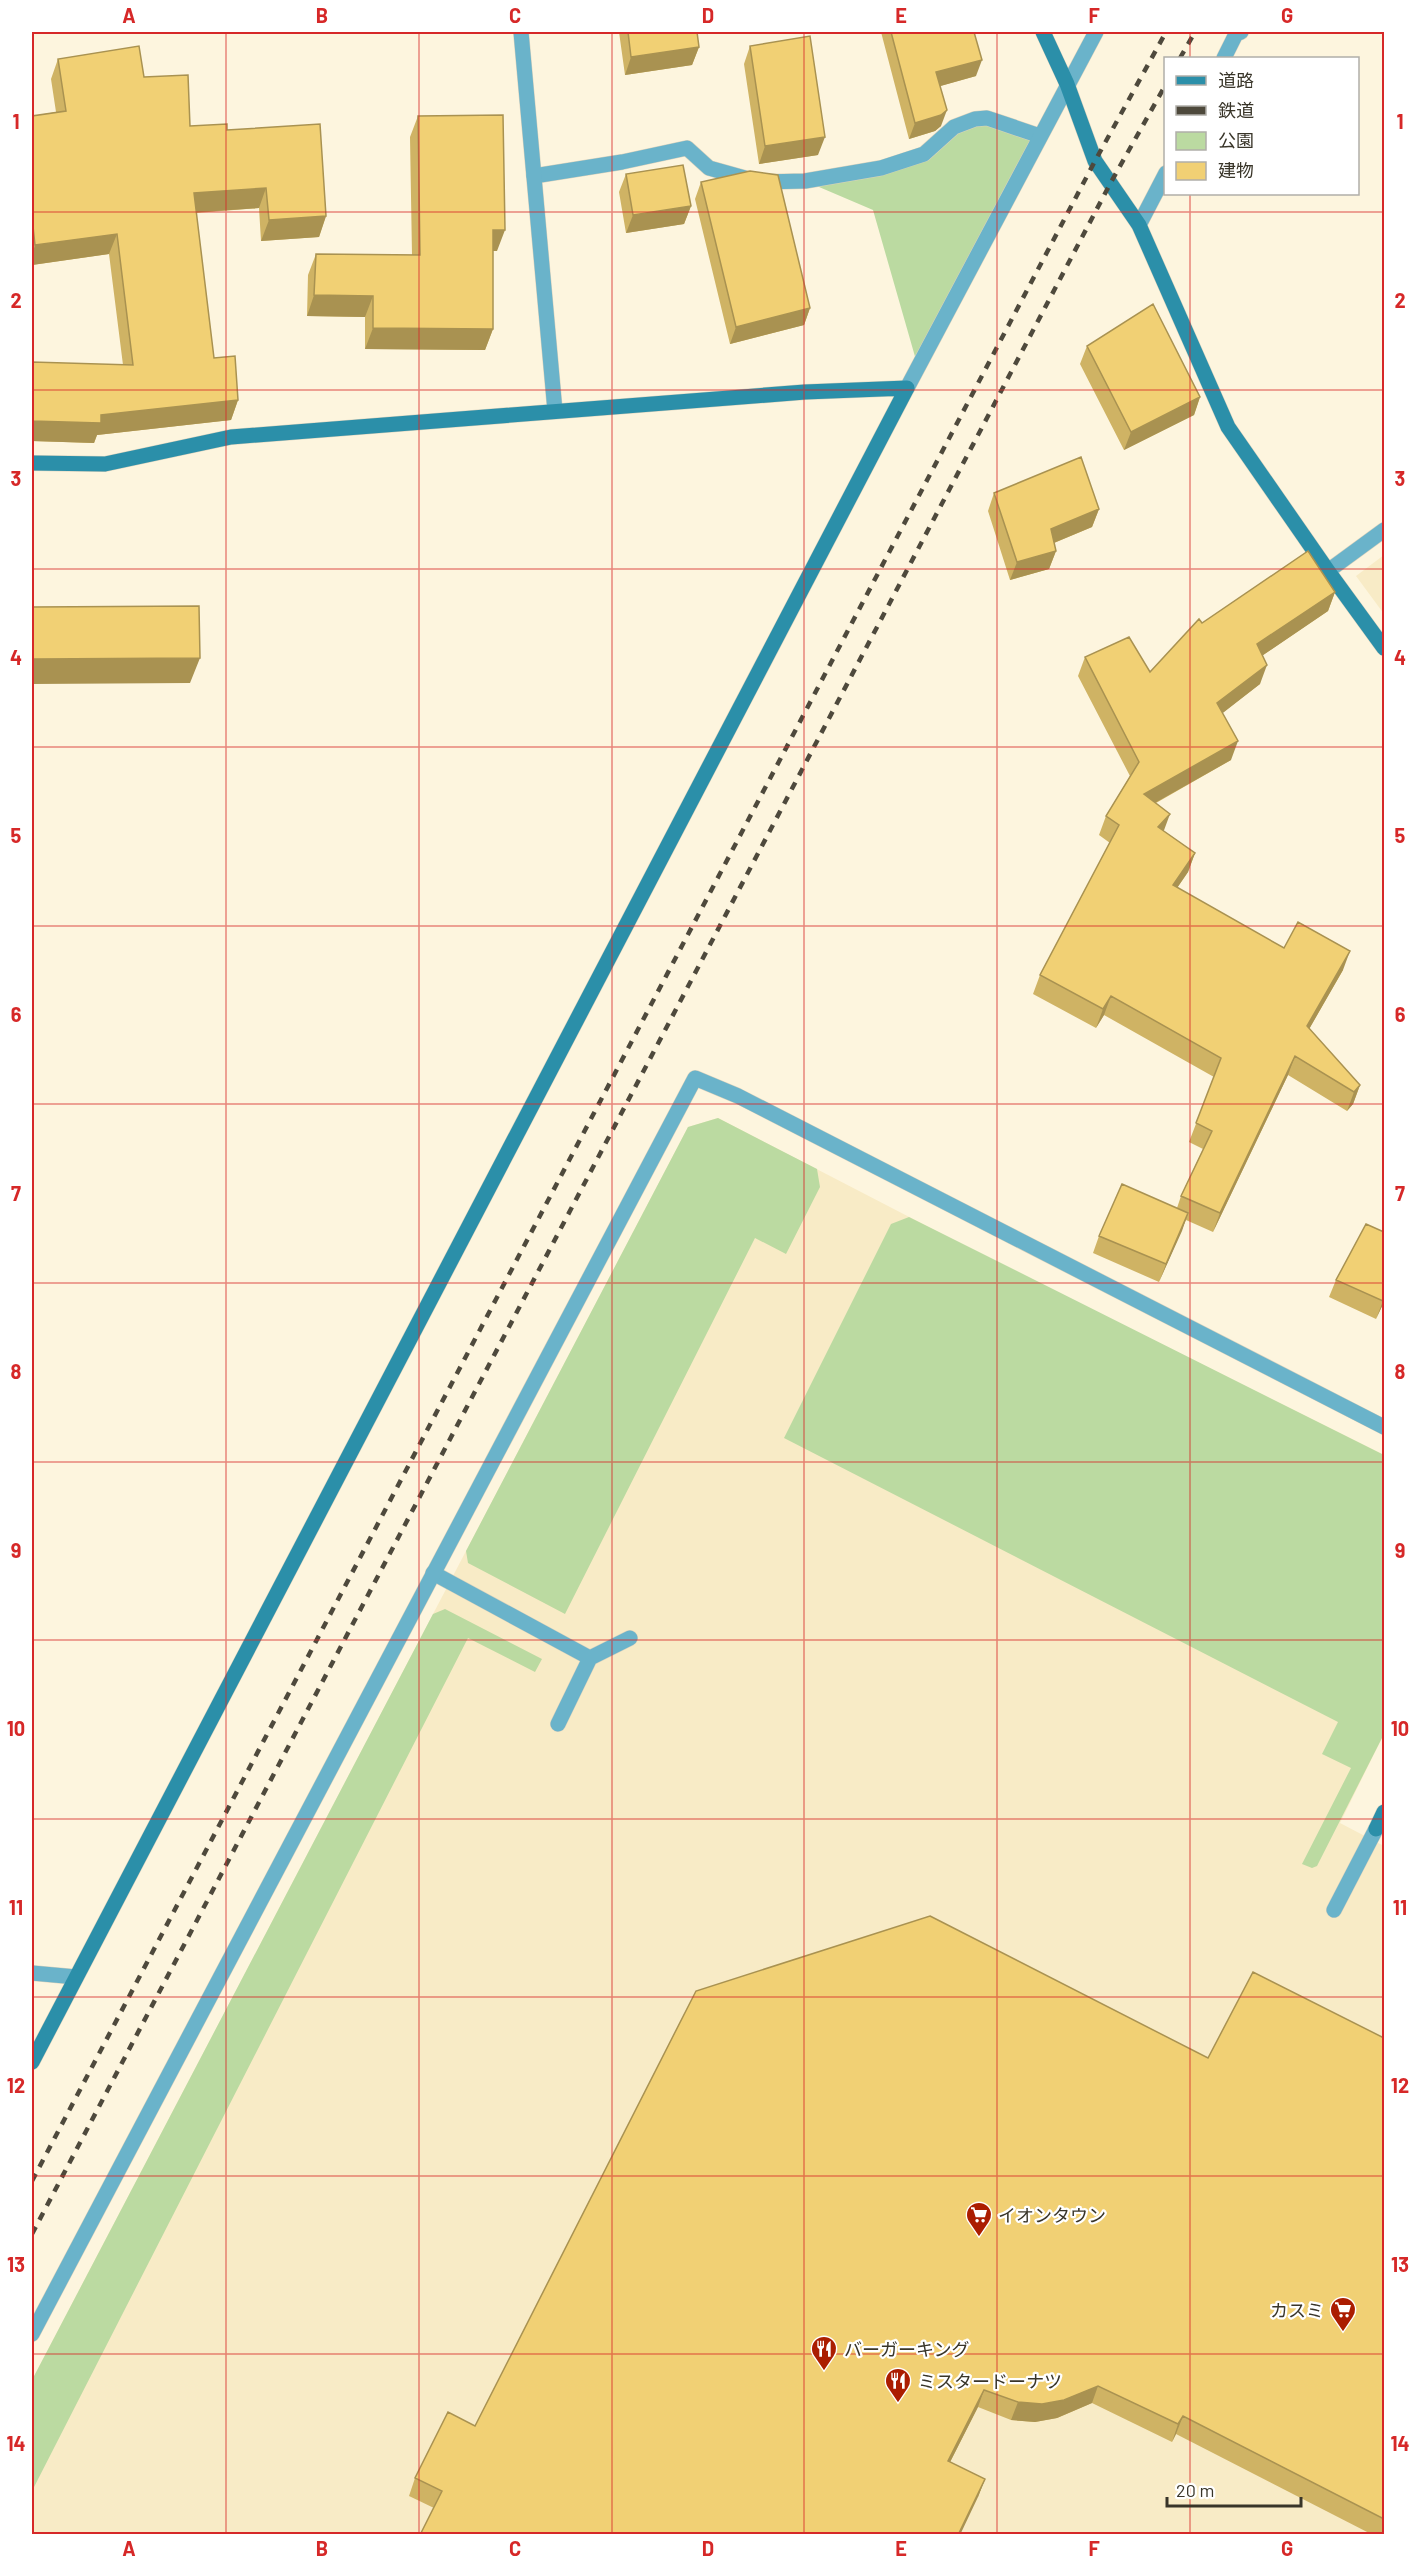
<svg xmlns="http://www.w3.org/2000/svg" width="1416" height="2566" viewBox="0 0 1416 2566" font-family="Barlow,'Noto Sans JP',sans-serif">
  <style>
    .built { fill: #f8ebc6 }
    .green { fill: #bbdaa1 }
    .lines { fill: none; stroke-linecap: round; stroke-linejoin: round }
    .lane-casing { stroke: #dad2bd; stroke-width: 16 }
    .street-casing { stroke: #dad2bd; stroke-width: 16 }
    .secondary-casing { stroke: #dad2bd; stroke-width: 16 }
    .lane { stroke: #6ab3ca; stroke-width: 15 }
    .street { stroke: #6ab3ca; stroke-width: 15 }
    .secondary { stroke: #2b8fa9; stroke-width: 15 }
    .rail { stroke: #4e493c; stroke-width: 4.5; stroke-dasharray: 8 8; stroke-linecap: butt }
    .wall { fill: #cfb364 }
    .shaded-wall { fill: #a99251 }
    .building { fill: #f1d074; stroke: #a99251; stroke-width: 1.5 }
    .grid { fill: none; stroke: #d62828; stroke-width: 1.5; stroke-opacity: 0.55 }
    .labels { text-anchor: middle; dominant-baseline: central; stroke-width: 4.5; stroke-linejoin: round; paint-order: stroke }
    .poi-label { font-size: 18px; fill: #393529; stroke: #fff; text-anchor: start }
    .neatline { fill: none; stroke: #d62828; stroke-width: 2 }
    .grid-label { font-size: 20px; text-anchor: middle; font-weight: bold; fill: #d62828 }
  </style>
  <rect width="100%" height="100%" fill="#fdf5de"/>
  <path class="built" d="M 1384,555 L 1384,614 L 1356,576 Z
    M 718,1118 L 973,1250 L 1384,1455 L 1384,1734 L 1340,1823 L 1384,1846 L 1384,2534 L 32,2534 L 32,2380 L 688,1127 Z"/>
  <path class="green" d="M 981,120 L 1040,136 L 918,367 L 873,210 L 805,181 L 881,168 Z
    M 718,1118 L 817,1169 L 820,1187 L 786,1254 L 755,1238 L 565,1614 L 468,1563 L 466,1551 L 688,1127 Z
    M 909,1217 L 1384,1455 L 1384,1734 L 1317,1866 L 1312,1868 L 1302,1864 L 1351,1768 L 1322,1754 L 1338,1722 L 784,1438 L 891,1224 Z
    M 445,1609 L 542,1659 L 535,1672 L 468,1638 L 32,2491 L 32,2380 L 433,1614 Z"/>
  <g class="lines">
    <defs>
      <path id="lane" d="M 534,176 L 622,162 L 687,148 L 709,168 L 759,182 L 805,181 L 881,168 L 924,154 L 954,127 L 975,119 L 987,118 L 1040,136
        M 1328,571 L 1384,530
        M 433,1573 L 590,1658 L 630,1638
        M 558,1724 L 590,1658
        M 1334,1910 L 1376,1829"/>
      <path id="street" d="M 521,32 L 555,411
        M 1224,58 L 1236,34 L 1241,32
        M 1139,225 L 1166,173
        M 907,388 L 1096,32
        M 32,1973 L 76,1977
        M 32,2334 L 695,1078 L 738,1096 L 1384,1427"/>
      <path id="secondary" d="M 1043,32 L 1067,84 L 1095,161 L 1139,225 L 1228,427 L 1328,571 L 1384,648
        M 32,463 L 105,464 L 231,437 L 805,392 L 907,388 L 32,2062
        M 1376,1829 L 1384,1812"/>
    </defs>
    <use href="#lane" class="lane-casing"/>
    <use href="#street" class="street-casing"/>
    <use href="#secondary" class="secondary-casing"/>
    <use href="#lane" class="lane"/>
    <use href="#street" class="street"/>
    <use href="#secondary" class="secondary"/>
    <path class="rail" d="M 1180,58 L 1195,32
      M 32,2181 L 1095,161 L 1166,32
      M 32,2234 L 1110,184 L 1166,84"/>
  </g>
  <path class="wall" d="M 619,32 L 697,32 L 699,47 L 692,65 L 625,75 Z
    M 881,32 L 974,32 L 976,76 L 940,86 L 941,126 L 935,131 L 909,139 Z
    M 750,46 L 818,155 L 759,164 L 744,64 Z
    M 58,59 L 144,77 L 190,126 L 227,130 L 326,216 L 319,237 L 261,241 L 259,208 L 196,213 L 214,358 L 238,400 L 231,420 L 97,435 L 94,443 L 32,441 L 32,362 L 123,365 L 109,254 L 32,265 L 32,116 L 56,112 L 51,79 Z
    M 418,116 L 497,251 L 493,251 L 493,329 L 485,350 L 365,349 L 365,317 L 307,316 L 308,275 L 316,254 L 412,255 L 410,137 Z
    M 626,174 L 691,206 L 684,224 L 626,233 L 619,192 Z
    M 701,182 L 810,308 L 804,325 L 730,344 L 695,199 Z
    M 1087,346 L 1200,397 L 1194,415 L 1124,450 L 1080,364 Z
    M 994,493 L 1099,509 L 1092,527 L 1054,543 L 1056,551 L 1049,569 L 1010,580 L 988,511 Z
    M 1335,592 L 1328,611 L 1263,655 L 1260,684 L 1222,713 L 1231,760 L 1156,803 L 1164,831 L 1195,853 L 1188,872 L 1177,888 L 1284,948 L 1343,970 L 1309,1029 L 1360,1085 L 1353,1104 L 1347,1111 L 1288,1075 L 1213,1232 L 1186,1220 L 1159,1282 L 1093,1253 L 1099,1236 L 1177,1208 L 1181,1196 L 1203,1149 L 1189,1142 L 1214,1077 L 1104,1015 L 1096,1028 L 1033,994 L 1040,975 L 1110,843 L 1099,835 L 1106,816 L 1130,776 L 1078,676 L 1085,657 L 1150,672 L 1202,623 Z
    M 1384,1232 L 1384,1302 L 1376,1319 L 1329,1297 L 1336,1280 Z
    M 1384,2038 L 1384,2535 L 1373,2535 L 1176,2434 L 1172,2442 L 1092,2403 L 1057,2418 L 1035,2422 L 1011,2420 L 978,2407 L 950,2462 L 985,2479 L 978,2497 L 434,2508 L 409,2496 L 415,2478 L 475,2426 L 1208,2058 Z"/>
  <path class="shaded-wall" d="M 699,47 L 692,65 L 625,75 L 631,57 Z
    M 982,60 L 976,76 L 930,89 L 936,72 Z
    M 947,110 L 941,126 L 935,131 L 909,139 L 915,123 Z
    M 825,137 L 818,155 L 759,164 L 765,146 Z
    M 266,188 L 259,208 L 187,213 L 194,193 Z
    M 691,206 L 684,224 L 626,233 L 633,215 Z
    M 326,216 L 319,237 L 261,241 L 269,220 Z
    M 493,230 L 505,230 L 497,251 L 485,251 Z
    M 117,234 L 109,254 L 32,265 L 32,256 L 35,245 Z
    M 314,295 L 373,296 L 365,317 L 307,316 Z
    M 810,308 L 804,325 L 730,344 L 736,327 Z
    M 373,328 L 493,329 L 485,350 L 365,349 Z
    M 1200,397 L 1194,415 L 1124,450 L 1131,432 Z
    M 238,400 L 231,420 L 97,435 L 94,443 L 32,441 L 32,421 L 101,415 Z
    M 1099,509 L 1092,527 L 1044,547 L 1051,529 Z
    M 1056,551 L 1049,569 L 1010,580 L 1017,562 Z
    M 1335,592 L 1328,611 L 1250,664 L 1257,644 Z
    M 200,658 L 190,683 L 32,684 L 32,659 Z
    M 1267,665 L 1260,684 L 1210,723 L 1217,703 Z
    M 1238,741 L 1231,760 L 1137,813 L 1144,794 Z
    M 1170,814 L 1163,833 L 1158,827 Z
    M 1195,853 L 1188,872 L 1166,904 L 1173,885 Z
    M 1350,951 L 1343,970 L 1300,1045 L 1307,1026 Z
    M 1111,996 L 1104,1015 L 1096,1028 L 1103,1009 Z
    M 1295,1056 L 1288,1075 L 1213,1232 L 1220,1213 Z
    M 1360,1085 L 1353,1104 L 1347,1111 L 1354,1092 Z
    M 1188,1213 L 1182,1231 L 1159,1282 L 1166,1264 Z
    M 1384,1298 L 1384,1302 L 1376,1319 L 1383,1301 Z
    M 1098,2386 L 1092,2403 L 1057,2418 L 1035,2422 L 1011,2420 L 1018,2402 Z
    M 984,2390 L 978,2407 L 942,2478 L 948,2461 Z
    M 1183,2416 L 1176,2434 L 1172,2442 L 1178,2424 Z
    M 985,2479 L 978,2497 L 960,2535 L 958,2535 Z"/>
  <path class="building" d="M 628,32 L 697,32 L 699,47 L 631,57 Z
    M 891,32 L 974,32 L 982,60 L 936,72 L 947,110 L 941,115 L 915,123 Z
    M 810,36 L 825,137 L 765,146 L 750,46 Z
    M 139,46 L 144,77 L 188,75 L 190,126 L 227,124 L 227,130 L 320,124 L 326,216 L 269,220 L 266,188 L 194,193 L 214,358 L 235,356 L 238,400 L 101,415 L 101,423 L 32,421 L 32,362 L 133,365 L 117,234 L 35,245 L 32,217 L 32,116 L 66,111 L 58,59 Z
    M 503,115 L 505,230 L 493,230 L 493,329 L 373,328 L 373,296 L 314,295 L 316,254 L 420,255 L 418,116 Z
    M 683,165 L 691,206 L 633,215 L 626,174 Z
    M 750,171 L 778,175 L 810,308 L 736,327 L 701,182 Z
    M 1153,304 L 1200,397 L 1131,432 L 1087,346 Z
    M 1081,457 L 1099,509 L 1051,529 L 1056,551 L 1017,562 L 994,493 Z
    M 1308,551 L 1335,592 L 1257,644 L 1267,665 L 1217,703 L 1238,741 L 1144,794 L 1170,814 L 1158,827 L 1195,853 L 1173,885 L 1284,948 L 1298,922 L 1350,951 L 1307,1026 L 1360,1085 L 1354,1092 L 1295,1056 L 1220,1213 L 1181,1196 L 1212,1131 L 1196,1123 L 1221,1058 L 1111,996 L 1103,1009 L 1040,975 L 1119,825 L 1106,816 L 1139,762 L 1085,657 L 1129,637 L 1150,672 L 1199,619 L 1202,623 Z
    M 199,606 L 200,658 L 32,659 L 32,607 Z
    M 1122,1184 L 1188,1213 L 1166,1264 L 1099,1236 Z
    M 1366,1224 L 1384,1232 L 1384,1298 L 1383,1301 L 1336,1280 Z
    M 930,1916 L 1208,2058 L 1253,1972 L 1384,2038 L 1384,2519 L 1183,2416 L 1178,2424 L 1098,2386 L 1064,2400 L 1042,2404 L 1018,2402 L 984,2390 L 948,2461 L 985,2479 L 958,2535 L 420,2535 L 442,2491 L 415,2478 L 448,2412 L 475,2426 L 696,1991 Z"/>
  <path class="grid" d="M 226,32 L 226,2534M 419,32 L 419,2534M 612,32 L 612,2534M 804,32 L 804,2534M 997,32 L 997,2534M 1190,32 L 1190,58M 1190,194 L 1190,2534M 32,212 L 1384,212M 32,390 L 1384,390M 32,569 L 1384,569M 32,747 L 1384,747M 32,926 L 1384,926M 32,1104 L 1384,1104M 32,1283 L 1384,1283M 32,1462 L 1384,1462M 32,1640 L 1384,1640M 32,1819 L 1384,1819M 32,1997 L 1384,1997M 32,2176 L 1384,2176M 32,2354 L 1384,2354"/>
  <defs>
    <symbol id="supermarket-pin" viewBox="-11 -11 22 30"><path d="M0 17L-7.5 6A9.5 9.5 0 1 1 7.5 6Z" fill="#ab1d01" stroke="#fff"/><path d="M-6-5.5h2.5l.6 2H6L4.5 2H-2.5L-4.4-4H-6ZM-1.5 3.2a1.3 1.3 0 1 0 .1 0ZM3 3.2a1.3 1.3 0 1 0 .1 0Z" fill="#fff"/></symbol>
    <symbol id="restaurant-pin" viewBox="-11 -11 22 30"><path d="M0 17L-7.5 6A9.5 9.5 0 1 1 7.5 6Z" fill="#ab1d01" stroke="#fff"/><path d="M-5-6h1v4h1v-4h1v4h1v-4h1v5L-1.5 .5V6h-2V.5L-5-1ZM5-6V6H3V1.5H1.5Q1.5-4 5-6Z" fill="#fff"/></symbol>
  </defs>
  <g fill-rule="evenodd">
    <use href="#supermarket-pin" x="964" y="2200" width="30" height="40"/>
    <use href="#supermarket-pin" x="1328" y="2295" width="30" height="40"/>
    <use href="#restaurant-pin" x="809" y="2334" width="30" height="40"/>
    <use href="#restaurant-pin" x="883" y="2366" width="30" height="40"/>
  </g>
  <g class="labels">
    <g class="poi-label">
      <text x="998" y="2215">イオンタウン</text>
      <text x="1324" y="2310" text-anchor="end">カスミ</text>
      <text x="844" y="2349">バーガーキング</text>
      <text x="918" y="2381">ミスタードーナツ</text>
    </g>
  </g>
  <rect width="1416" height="2566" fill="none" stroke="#ffffff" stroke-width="66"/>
  <rect x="1164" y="57" width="195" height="138" fill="#ffffff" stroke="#b0aea9" stroke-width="1.5"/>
  <rect x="1176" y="76" width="30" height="9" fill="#2b8fa9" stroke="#b0aea9" stroke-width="1.5"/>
  <text x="1218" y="87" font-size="18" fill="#393529">道路</text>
  <rect x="1176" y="106" width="30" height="9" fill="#4e493c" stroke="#b0aea9" stroke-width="1.5"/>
  <text x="1218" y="117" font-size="18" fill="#393529">鉄道</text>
  <rect x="1176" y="132" width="30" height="18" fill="#bbdaa1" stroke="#b0aea9" stroke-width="1.5"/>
  <text x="1218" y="147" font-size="18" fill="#393529">公園</text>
  <rect x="1176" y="162" width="30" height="18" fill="#f1d074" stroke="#b0aea9" stroke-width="1.5"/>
  <text x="1218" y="177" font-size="18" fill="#393529">建物</text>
  <path d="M1167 2497v9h134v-9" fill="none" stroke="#393529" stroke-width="3"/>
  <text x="1176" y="2497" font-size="18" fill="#393529" stroke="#ffffff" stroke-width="4.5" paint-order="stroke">20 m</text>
  <rect x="33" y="33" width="1350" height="2500" class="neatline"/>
  <g class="grid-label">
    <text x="129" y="23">A</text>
    <text x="322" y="23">B</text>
    <text x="515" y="23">C</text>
    <text x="708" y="23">D</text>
    <text x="901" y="23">E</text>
    <text x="1094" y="23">F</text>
    <text x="1287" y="23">G</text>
    <text x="16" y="129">1</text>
    <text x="1400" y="129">1</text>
    <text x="16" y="308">2</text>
    <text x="1400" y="308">2</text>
    <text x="16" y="486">3</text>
    <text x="1400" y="486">3</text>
    <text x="16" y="665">4</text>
    <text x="1400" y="665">4</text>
    <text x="16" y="843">5</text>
    <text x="1400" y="843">5</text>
    <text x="16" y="1022">6</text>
    <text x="1400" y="1022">6</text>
    <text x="16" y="1201">7</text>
    <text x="1400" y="1201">7</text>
    <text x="16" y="1379">8</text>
    <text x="1400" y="1379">8</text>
    <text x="16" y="1558">9</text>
    <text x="1400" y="1558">9</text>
    <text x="16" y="1736">10</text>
    <text x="1400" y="1736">10</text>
    <text x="16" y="1915">11</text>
    <text x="1400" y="1915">11</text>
    <text x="16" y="2093">12</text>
    <text x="1400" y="2093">12</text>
    <text x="16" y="2272">13</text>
    <text x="1400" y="2272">13</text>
    <text x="16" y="2451">14</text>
    <text x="1400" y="2451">14</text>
    <text x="129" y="2556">A</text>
    <text x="322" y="2556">B</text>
    <text x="515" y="2556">C</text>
    <text x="708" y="2556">D</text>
    <text x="901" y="2556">E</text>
    <text x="1094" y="2556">F</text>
    <text x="1287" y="2556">G</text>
  </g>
</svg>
